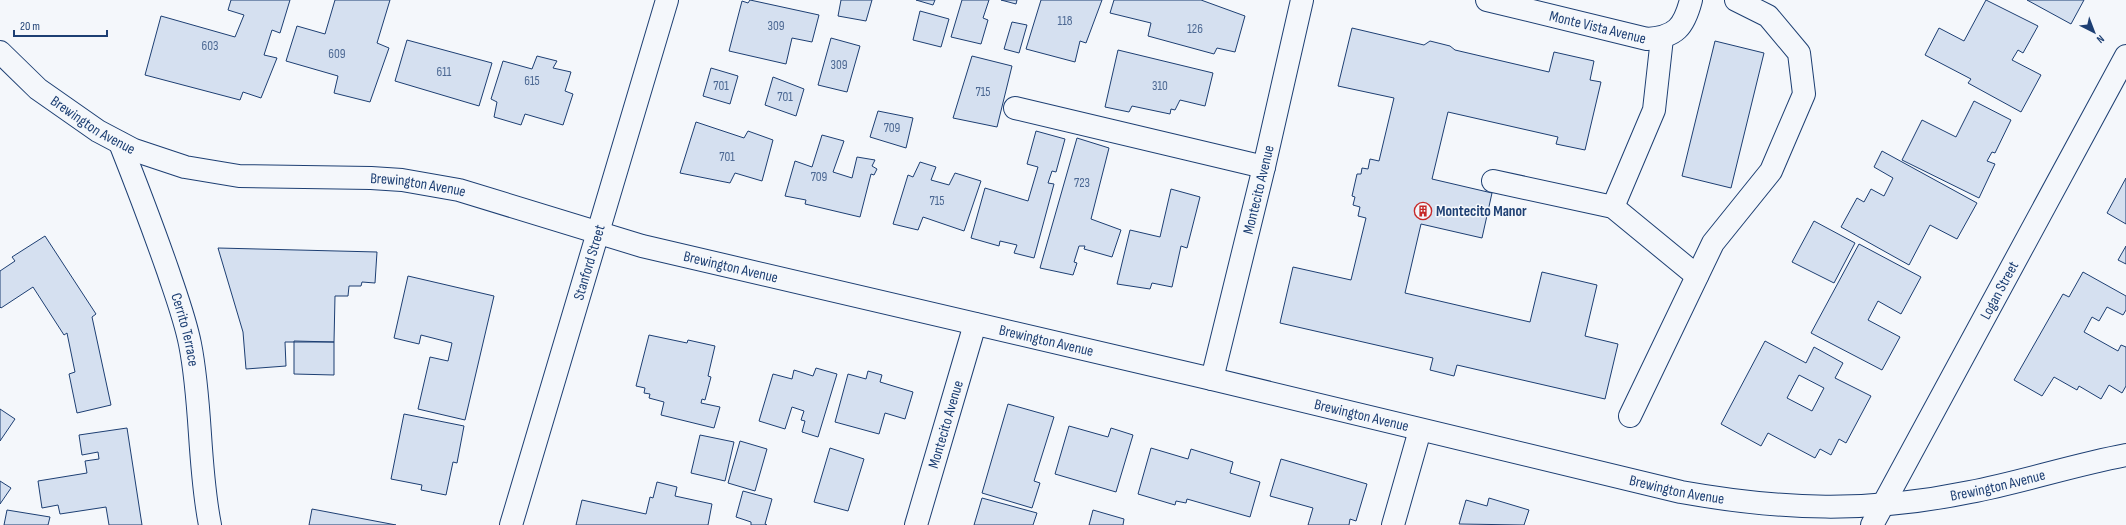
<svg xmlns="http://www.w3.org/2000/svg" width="2126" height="525" viewBox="0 0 2126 525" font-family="'Sofia Sans Condensed',sans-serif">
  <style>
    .building { fill: #d5e0f0; stroke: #1d3f73; fill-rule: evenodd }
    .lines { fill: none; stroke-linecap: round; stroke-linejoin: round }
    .minor-casing { stroke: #1d3f73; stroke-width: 24 }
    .minor { stroke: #f4f7fb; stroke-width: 22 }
    .labels { text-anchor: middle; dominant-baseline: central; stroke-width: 3; stroke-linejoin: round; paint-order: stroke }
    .number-label { font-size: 13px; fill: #4b6792 }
    .street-label { font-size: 15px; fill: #1d3f73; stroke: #f4f7fb }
    .poi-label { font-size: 15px; font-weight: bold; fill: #1d3f73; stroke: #f4f7fb; text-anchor: start }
  </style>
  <rect width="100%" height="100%" fill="#f4f7fb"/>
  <path class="building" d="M 231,0 L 290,0 L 280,33 L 272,30 L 264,55 L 277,58 L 261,98 L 243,92 L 240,100 L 145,75 L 161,16 L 235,37 L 244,15 L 228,10 Z
    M 335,0 L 390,0 L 377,43 L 389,48 L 370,102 L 334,93 L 338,76 L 286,61 L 297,26 L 325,34 Z
    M 750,0 L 819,15 L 812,42 L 792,38 L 786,64 L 729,51 L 742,1 L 748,3 Z
    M 841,0 L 872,0 L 866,21 L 838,16 Z
    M 916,0 L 935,0 L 933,5 Z
    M 962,0 L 989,0 L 983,18 L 988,20 L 981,44 L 951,37 Z
    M 1001,0 L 1017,0 L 1016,4 Z
    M 1041,0 L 1102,0 L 1086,43 L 1080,41 L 1075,62 L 1026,49 Z
    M 1114,0 L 1201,0 L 1245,16 L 1235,52 L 1217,48 L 1214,54 L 1148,36 L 1151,23 L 1110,13 Z
    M 1986,0 L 2038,26 L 2023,53 L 2018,50 L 2012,60 L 2041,75 L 2021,112 L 1968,83 L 1971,79 L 1925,55 L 1939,28 L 1964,41 Z
    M 2027,0 L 2084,0 L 2071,24 Z
    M 920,11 L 949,19 L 941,47 L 913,40 Z
    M 1012,22 L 1027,25 L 1019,53 L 1004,49 Z
    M 1352,28 L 1424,45 L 1430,41 L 1450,46 L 1455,50 L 1549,72 L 1554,52 L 1594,61 L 1590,80 L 1601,82 L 1585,150 L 1556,144 L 1558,137 L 1448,112 L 1432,179 L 1492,193 L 1482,238 L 1421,224 L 1405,293 L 1530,322 L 1542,272 L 1597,285 L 1585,336 L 1618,344 L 1605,399 L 1457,365 L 1454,376 L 1430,370 L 1433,358 L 1280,323 L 1293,267 L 1351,280 L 1366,218 L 1358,216 L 1360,207 L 1353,205 L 1355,197 L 1352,196 L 1357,174 L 1361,174 L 1362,168 L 1368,169 L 1370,159 L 1379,161 L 1394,98 L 1338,86 Z
    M 831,38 L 860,46 L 847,92 L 818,85 Z
    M 407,40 L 492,63 L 479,106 L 395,81 Z
    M 1715,41 L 1764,53 L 1731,188 L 1682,176 Z
    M 1118,50 L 1213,73 L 1205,106 L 1180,100 L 1175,110 L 1171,109 L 1170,114 L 1132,106 L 1129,112 L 1105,107 Z
    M 537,56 L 557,61 L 553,68 L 571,72 L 565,91 L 573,94 L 563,125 L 525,114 L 521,125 L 494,117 L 497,102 L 491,99 L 503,61 L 532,69 Z
    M 972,56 L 1012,66 L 997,127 L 953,118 Z
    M 711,68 L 738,76 L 730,104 L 703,96 Z
    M 773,77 L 804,89 L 796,116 L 765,105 Z
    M 1974,101 L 2011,120 L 1995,153 L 1992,152 L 1987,161 L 1995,164 L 1979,198 L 1902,160 L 1922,120 L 1956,137 Z
    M 878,111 L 913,118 L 906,148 L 870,137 Z
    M 696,122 L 744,138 L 748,131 L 773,140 L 762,181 L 735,173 L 730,183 L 680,173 Z
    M 1036,131 L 1065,139 L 1056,172 L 1052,171 L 1048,183 L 1054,184 L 1034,258 L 1014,253 L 1017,245 L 1000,241 L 999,246 L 971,238 L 985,188 L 1028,201 L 1038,167 L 1027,164 Z
    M 822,135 L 844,141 L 833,172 L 852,178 L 857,157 L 875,160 L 872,166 L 877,169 L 874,175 L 871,174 L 860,217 L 805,204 L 806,200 L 785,196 L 795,161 L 812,167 Z
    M 1077,138 L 1109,148 L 1091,219 L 1121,230 L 1112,257 L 1084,249 L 1085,246 L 1079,246 L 1074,262 L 1077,263 L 1073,275 L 1040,268 Z
    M 1882,151 L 1977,203 L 1957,239 L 1930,225 L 1909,265 L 1841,227 L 1857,198 L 1864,202 L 1871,189 L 1884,196 L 1893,178 L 1874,167 Z
    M 920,162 L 936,167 L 931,180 L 949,185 L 955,173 L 981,181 L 964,231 L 923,217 L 918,230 L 893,224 L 908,175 L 913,177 Z
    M 2126,178 L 2126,224 L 2107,213 Z
    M 1171,189 L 1200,197 L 1187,248 L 1181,246 L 1172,287 L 1152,283 L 1150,289 L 1117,284 L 1130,230 L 1160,237 Z
    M 1814,221 L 1855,243 L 1834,283 L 1792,262 Z
    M 45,236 L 96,314 L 92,317 L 111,405 L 77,413 L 69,374 L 75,372 L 67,333 L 64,335 L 33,287 L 1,308 L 0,307 L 0,271 L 15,261 L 12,257 Z
    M 1859,244 L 1921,277 L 1901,314 L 1878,301 L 1868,320 L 1900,337 L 1882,370 L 1811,333 Z
    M 2126,246 L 2126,264 L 2118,260 Z
    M 218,248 L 377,252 L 375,283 L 362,282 L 361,286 L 349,286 L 348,296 L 335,296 L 334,342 L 285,342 L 286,366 L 246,369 L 243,332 Z
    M 2083,272 L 2126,296 L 2126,310 L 2123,315 L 2107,307 L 2099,321 L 2092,317 L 2084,332 L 2118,351 L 2121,345 L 2126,347 L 2126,386 L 2122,393 L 2109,385 L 2101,399 L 2079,386 L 2077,390 L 2054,377 L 2042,396 L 2014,380 L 2063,294 L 2069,297 Z
    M 408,276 L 494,296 L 465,420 L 418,409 L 430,357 L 448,361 L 452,343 L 421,335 L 419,344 L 394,338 Z
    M 649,335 L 687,343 L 688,340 L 715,346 L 708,376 L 711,377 L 705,400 L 702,399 L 701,403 L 720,407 L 714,428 L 661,415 L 664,402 L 649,398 L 650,394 L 644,393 L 645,388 L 636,386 Z
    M 294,341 L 334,342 L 334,375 L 294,374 Z
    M 1765,341 L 1806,363 L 1814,347 L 1843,363 L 1835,378 L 1871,396 L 1846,443 L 1839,439 L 1831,455 L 1820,449 L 1815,458 L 1768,433 L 1761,446 L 1721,424 ZM 1799,375 L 1824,388 L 1812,411 L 1787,398 Z
    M 816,368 L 837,374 L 818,437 L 802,432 L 805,421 L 801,420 L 804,411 L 792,407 L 785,429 L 759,421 L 773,374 L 792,379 L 794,370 L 813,376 Z
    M 868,371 L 882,375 L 880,382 L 913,392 L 905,419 L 885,413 L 879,434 L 835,422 L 848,374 L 866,379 Z
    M 1008,404 L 1054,417 L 1034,481 L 1040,483 L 1032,508 L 982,493 Z
    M 0,409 L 15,419 L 0,441 Z
    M 404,414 L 464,426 L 457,463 L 453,462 L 446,495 L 421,490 L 422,485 L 391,479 Z
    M 1069,426 L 1108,437 L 1111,428 L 1133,435 L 1116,492 L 1055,474 Z
    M 127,428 L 142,525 L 109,525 L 106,507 L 60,514 L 58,505 L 42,508 L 38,481 L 87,473 L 85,461 L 99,459 L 98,452 L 82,455 L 79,435 Z
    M 700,435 L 734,442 L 725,481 L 691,473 Z
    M 740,441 L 767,449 L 755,491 L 728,483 Z
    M 830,448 L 864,459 L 848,511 L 814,502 Z
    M 1151,448 L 1188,459 L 1191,449 L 1233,462 L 1230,473 L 1260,482 L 1250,517 L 1187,499 L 1186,503 L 1176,501 L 1175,505 L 1138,494 Z
    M 1281,459 L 1367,484 L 1356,521 L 1350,519 L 1349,525 L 1308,525 L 1313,508 L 1270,496 Z
    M 0,481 L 11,488 L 0,504 Z
    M 657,482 L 677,487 L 675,496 L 712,504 L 708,525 L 576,525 L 582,500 L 646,514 L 650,497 L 653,498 Z
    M 743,491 L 772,499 L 765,524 L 767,525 L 751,525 L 751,522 L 736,517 Z
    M 982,498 L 1037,513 L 1033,525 L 974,525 Z
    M 1489,498 L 1529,510 L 1524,525 L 1459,524 L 1466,500 L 1487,506 Z
    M 312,509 L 396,525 L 309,525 Z
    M 7,510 L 50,517 L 48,525 L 4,525 Z
    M 1093,510 L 1124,519 L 1123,525 L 1089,525 Z"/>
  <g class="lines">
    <defs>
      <g id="minor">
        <path id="s1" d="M 1487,0 L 1647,39 C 1676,37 1684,27 1691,0"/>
        <path id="s2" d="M 0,52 L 38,89 L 98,131 L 134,150 L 185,167 L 239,176 L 371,178 L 402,180 L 459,190 L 642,246 L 1212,379 L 1681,492 C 1782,510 1869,513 1970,492 C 2022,482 2073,465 2126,455"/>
        <path d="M 1015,108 L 1264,167"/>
        <path id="s3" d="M 120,143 C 137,186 153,228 168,271 C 176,295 185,319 190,344 C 202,404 198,465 210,525"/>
        <path d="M 1493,181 L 1613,207 L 1697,276"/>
        <path d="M 1613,207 L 1654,110 L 1662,38"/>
        <path id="s4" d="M 1212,379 L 1264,167 L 1302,0"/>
        <path d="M 1630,416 L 1713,243 L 1771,171 L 1804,94 L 1799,53 L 1768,16 L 1736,0"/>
        <path id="s5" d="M 511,525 L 667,0"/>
        <path id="s6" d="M 916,525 L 975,324"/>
        <path d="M 1393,525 L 1420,430"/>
        <path id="s7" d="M 1872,525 L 2126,56"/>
      </g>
    </defs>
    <use href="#minor" class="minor-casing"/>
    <use href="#minor" class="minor"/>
  </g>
  <defs>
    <symbol id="building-ring" viewBox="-11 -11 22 22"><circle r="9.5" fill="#f4f7fb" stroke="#c62828" stroke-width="1.5"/><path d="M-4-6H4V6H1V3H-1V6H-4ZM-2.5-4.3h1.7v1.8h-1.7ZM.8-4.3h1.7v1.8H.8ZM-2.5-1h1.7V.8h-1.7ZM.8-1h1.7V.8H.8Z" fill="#c62828"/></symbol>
  </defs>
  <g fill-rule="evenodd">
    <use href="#building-ring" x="1413" y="201" width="20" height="20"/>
  </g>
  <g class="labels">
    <g class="number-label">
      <text x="1065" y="21">118</text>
      <text x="776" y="26">309</text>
      <text x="1195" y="29">126</text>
      <text x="210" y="46">603</text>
      <text x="337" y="54">609</text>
      <text x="839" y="65">309</text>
      <text x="444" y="72">611</text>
      <text x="532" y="81">615</text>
      <text x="721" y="86">701</text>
      <text x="1160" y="86">310</text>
      <text x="983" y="92">715</text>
      <text x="785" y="97">701</text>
      <text x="892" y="128">709</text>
      <text x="727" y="157">701</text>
      <text x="819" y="177">709</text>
      <text x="1082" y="183">723</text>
      <text x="937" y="201">715</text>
    </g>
    <g class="street-label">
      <text stroke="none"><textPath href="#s1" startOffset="114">Monte Vista Avenue</textPath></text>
      <text stroke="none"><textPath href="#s2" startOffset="119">Brewington Avenue</textPath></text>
      <text stroke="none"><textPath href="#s2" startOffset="455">Brewington Avenue</textPath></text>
      <text stroke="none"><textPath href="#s4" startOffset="195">Montecito Avenue</textPath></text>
      <text stroke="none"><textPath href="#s5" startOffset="274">Stanford Street</textPath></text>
      <text stroke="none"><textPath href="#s2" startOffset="779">Brewington Avenue</textPath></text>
      <text stroke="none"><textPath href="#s7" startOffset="267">Logan Street</textPath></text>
      <text stroke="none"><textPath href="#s3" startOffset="198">Cerrito Terrace</textPath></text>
      <text stroke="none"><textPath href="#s2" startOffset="1103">Brewington Avenue</textPath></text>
      <text stroke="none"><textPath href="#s2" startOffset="1427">Brewington Avenue</textPath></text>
      <text stroke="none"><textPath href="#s6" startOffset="105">Montecito Avenue</textPath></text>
      <text stroke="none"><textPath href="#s2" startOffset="2075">Brewington Avenue</textPath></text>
      <text stroke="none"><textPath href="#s2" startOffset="1751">Brewington Avenue</textPath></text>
    </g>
    <g class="poi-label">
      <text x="1436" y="211">Montecito Manor</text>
    </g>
  </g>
  <g transform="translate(2094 32) rotate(138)" stroke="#f4f7fb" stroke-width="3" paint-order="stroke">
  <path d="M0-3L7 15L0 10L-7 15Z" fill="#1d3f73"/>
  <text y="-6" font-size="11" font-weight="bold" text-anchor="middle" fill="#1d3f73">N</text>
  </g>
  <path d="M14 30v6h93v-6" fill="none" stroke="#1d3f73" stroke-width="2"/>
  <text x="20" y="30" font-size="12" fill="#1d3f73" stroke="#f4f7fb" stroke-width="3" paint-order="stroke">20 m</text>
</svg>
